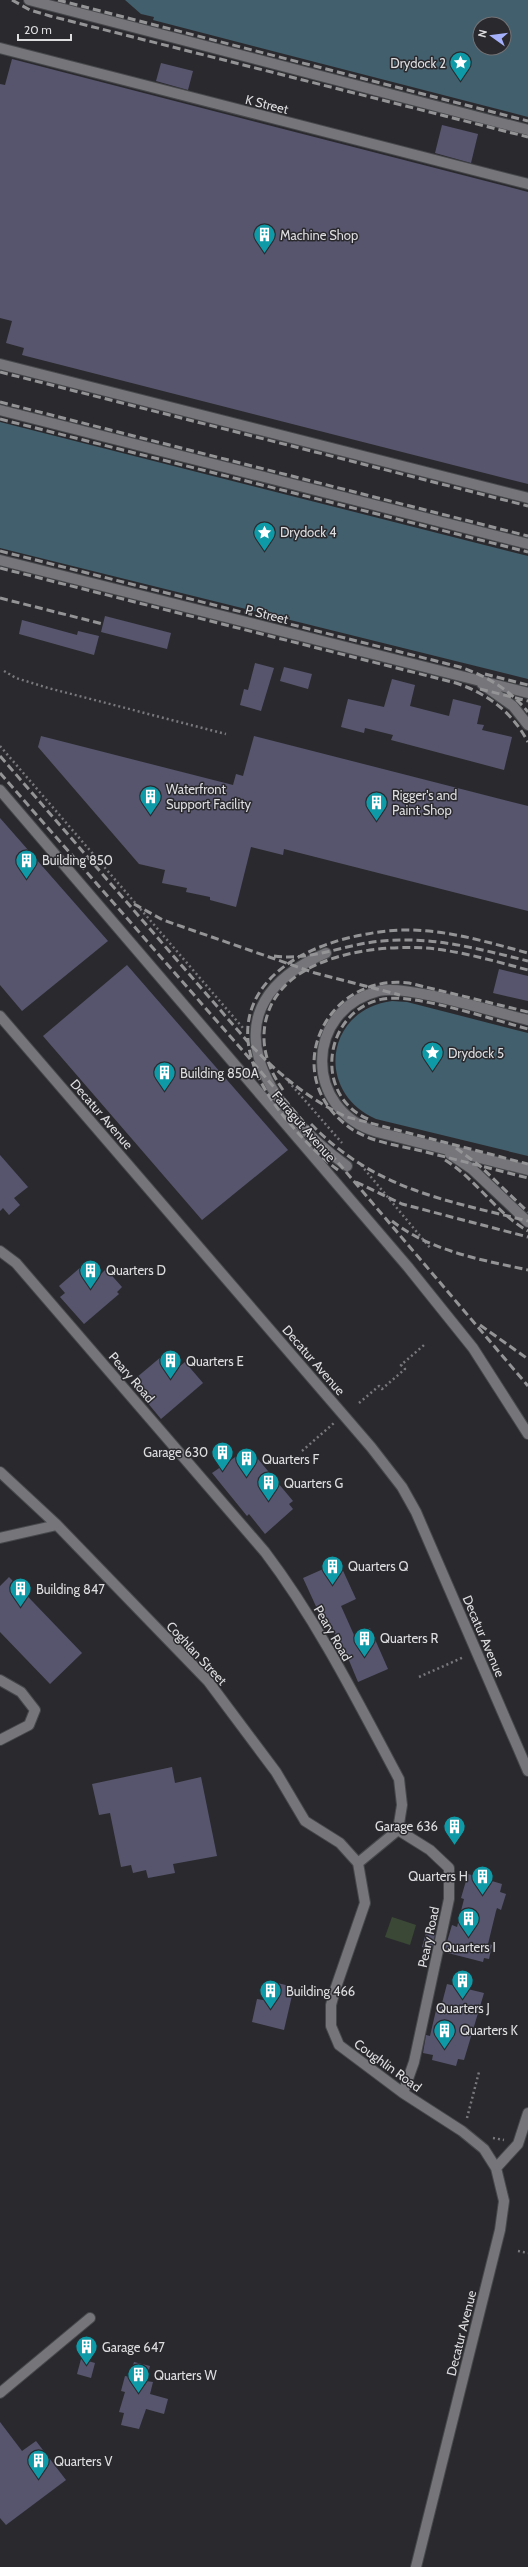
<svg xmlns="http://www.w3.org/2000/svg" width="528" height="2567" viewBox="0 0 528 2567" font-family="Cabin,sans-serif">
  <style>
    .green { fill: #3a4835 }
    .water { fill: #425f6d; fill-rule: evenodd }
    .building { fill: #57556e }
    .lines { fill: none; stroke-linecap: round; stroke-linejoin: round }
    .minor-casing { stroke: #47484b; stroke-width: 12 }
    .path { stroke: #79797d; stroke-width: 2.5; stroke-dasharray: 2 3; stroke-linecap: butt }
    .minor { stroke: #75757a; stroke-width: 10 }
    .rail { stroke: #949497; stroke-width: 3; stroke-dasharray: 8 4; stroke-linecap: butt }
    .labels { text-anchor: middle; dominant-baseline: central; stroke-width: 3; stroke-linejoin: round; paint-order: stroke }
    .poi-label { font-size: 13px; fill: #dddde0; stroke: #2a2a2e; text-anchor: start }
    .street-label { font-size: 13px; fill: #dddde0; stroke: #2a2a2e }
  </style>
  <rect width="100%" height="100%" fill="#2a2a2e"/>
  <path class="green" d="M 392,1917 L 416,1925 L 410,1945 L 385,1937 Z"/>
  <path class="water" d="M 125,0 L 528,0 L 528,117 L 153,20 L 154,17 L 141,14 ZM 480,24 L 504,24 L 504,48 L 480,48 Z
    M 0,422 L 528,556 L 528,679 L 0,548 Z
    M 392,1001 L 407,1002 L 528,1033 L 528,1156 L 376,1119 C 314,1092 326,1009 392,1001 Z"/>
  <path class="building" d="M 12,59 L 528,192 L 528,484 L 22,355 L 24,348 L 6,343 L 12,321 L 0,318 L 0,84 L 5,85 Z
    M 161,63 L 193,71 L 188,90 L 156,81 Z
    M 442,125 L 478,134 L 471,163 L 435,153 Z
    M 105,616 L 171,633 L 167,649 L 101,632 Z
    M 22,620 L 77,635 L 78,631 L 99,636 L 94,655 L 19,634 Z
    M 255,663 L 274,668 L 261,711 L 240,705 L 244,689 L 248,690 Z
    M 284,667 L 312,674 L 308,689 L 280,681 Z
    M 392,679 L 415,685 L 410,706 L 449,716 L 453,699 L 481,706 L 477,724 L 484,725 L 482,730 L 512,737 L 504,770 L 391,740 L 393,735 L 365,728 L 364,733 L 341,727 L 348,699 L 384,707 Z
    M 41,736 L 233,785 L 236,774 L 243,776 L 254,736 L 528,806 L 528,911 L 284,849 L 283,855 L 251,847 L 236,907 L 210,900 L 210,897 L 186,892 L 187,888 L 162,883 L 165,870 L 139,864 L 38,747 Z
    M 0,818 L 108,941 L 22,1011 L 0,985 Z
    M 127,965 L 288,1150 L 202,1220 L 43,1036 Z
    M 499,969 L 528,976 L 528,1001 L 493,993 Z
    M 0,1155 L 28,1187 L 14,1198 L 20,1205 L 9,1215 L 3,1208 L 0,1211 Z
    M 89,1260 L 101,1274 L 106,1269 L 122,1287 L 117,1292 L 119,1294 L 84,1324 L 60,1297 L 65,1293 L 59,1286 Z
    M 168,1351 L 180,1366 L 185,1362 L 203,1383 L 161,1419 L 137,1390 L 142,1385 L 136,1378 Z
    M 244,1451 L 249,1457 L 253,1453 L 293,1501 L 289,1504 L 293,1509 L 265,1534 L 249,1514 L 247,1516 L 212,1473 Z
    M 339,1562 L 356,1599 L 341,1606 L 354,1635 L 370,1628 L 388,1669 L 358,1682 L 343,1646 L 340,1647 L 330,1623 L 325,1626 L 303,1578 Z
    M 9,1577 L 82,1653 L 50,1684 L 0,1632 L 0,1586 Z
    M 172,1767 L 175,1783 L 201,1777 L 217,1856 L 173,1864 L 175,1873 L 148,1878 L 146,1870 L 133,1873 L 131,1865 L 121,1867 L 110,1813 L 99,1815 L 92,1784 Z
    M 468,1874 L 502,1884 L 500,1892 L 506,1894 L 501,1910 L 497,1908 L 496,1911 L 488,1944 L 492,1945 L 489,1959 L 484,1958 L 483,1962 L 444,1952 L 452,1925 L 457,1927 L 464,1899 L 461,1898 Z
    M 426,1933 L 435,1935 L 432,1949 L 422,1947 Z
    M 273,1982 L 294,1987 L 284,2030 L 252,2022 L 257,1999 L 263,2000 L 264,1993 L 270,1995 Z
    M 447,1984 L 484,1993 L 464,2060 L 458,2059 L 456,2066 L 432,2060 L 433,2055 L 423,2053 L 426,2035 L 430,2036 L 437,2006 L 441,2007 Z
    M 81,2359 L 95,2363 L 91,2378 L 77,2374 Z
    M 134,2362 L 150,2366 L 146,2381 L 153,2382 L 150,2394 L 168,2399 L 164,2414 L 146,2409 L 139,2429 L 121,2425 L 124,2413 L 119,2412 L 125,2392 L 121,2391 L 125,2376 L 130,2377 Z
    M 0,2422 L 22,2451 L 36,2441 L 66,2480 L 6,2525 L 0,2518 Z"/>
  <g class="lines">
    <defs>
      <path id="minor" d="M 29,0 L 528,130
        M 0,48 L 528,184
        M 0,364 L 528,498
        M 0,410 L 528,544
        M 0,560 L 528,693
        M 482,684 L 513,706 L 528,725
        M 0,790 L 408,1267 L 473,1348 L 528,1434
        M 326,953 C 200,1007 266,1108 347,1166
        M 0,1016 L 371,1447 L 402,1487 L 416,1512 L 528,1771
        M 528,1020 C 497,1013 406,984 379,991 C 304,1010 303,1110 377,1132 L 528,1170
        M 450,1154 L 472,1169 L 528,1222
        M 0,1251 L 16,1263 L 265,1552 C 318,1622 358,1702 399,1779 L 402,1805 L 398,1830 L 430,1850 L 449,1868 L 449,1899 L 414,2062 L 403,2093
        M 0,1472 L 57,1525 L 208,1681 L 276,1772 L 305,1821 L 340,1843 L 358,1863
        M 0,1538 L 57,1525
        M 0,1680 L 21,1692 L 35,1710 L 29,1725 L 0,1740
        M 398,1830 L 358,1863 L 365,1903 L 335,1990 L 331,2005 L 331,2026 L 339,2045 L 403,2093 L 462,2131 L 484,2149 L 496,2168 L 504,2201 L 500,2230 L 416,2567
        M 496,2168 L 518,2144 L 528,2113
        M 0,2393 L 90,2318"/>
    </defs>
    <use href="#minor" class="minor-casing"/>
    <path class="path" d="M 4,671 L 16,678 L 48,688 L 226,734
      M 0,746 L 243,1028
      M 282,1074 L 342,1143
      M 361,1165 L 431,1249
      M 359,1403 L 379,1386 L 382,1389 L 405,1369 L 401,1365 L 424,1345
      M 302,1451 L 334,1423
      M 419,1677 L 464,1657
      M 467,2118 L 479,2072
      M 493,2138 L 504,2140
      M 518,2251 L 528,2253"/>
    <use href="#minor" class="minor"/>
    <path class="rail" d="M 12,0 L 30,10 L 50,16 L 528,137
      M 58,0 L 528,121
      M 0,372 L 528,506
      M 0,402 L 528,536
      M 0,419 L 528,552
      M 0,551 L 460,667 C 487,676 510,690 528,712
      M 0,568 L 456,683 C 488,694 512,712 528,742
      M 0,598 L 103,624
      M 485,674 L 528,685
      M 480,689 L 528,701
      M 0,756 L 248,1042 C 276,1072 309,1100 347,1117 L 528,1164
      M 0,773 L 250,1059 L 528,1386
      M 134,904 L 163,920 L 315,973 L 400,995
      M 274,956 C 312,961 345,944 382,941 C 433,936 479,949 528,961
      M 528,1012 L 409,983 C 327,973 279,1071 345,1124 C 366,1142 397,1145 422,1151 C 457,1160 493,1169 528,1178
      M 283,1090 C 266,1066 258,1039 269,1010 C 291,953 384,943 436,949 C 467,953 498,962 528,970
      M 368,1119 C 312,1095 324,1010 383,999 C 414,993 494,1020 528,1029
      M 311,1124 C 374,1189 444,1200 528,1221
      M 456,1148 L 480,1166 L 528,1212
      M 445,1160 C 476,1179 496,1213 528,1231
      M 338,1170 C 318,1155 302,1138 286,1119 C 198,1013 274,943 388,931 C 436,926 483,941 528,953
      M 356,1182 L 402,1204 L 528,1237
      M 392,1221 C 430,1251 482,1260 528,1270
      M 480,1325 L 528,1359"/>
  </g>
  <defs>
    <symbol id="sight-pin" viewBox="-11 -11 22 30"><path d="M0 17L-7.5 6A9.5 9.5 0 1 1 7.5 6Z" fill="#0f9aa8" stroke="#2a2a2e"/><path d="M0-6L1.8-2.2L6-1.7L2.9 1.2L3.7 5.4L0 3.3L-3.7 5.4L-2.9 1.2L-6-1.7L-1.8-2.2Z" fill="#fff"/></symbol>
    <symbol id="building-pin" viewBox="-11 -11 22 30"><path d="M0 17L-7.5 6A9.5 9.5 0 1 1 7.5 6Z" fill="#0f9aa8" stroke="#2a2a2e"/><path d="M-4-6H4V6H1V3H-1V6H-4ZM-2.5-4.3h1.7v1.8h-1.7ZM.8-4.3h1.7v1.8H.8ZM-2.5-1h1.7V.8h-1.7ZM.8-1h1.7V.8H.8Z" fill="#fff"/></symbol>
  </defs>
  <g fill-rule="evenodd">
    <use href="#sight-pin" x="448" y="50" width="25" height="34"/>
    <use href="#building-pin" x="252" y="222" width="25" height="34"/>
    <use href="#sight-pin" x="252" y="520" width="25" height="34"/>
    <use href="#building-pin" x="138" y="784" width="25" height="34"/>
    <use href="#building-pin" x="364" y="790" width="25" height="34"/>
    <use href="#building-pin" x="14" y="848" width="25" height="34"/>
    <use href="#sight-pin" x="420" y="1040" width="25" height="34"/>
    <use href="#building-pin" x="152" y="1060" width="25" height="34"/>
    <use href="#building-pin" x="78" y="1258" width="25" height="34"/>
    <use href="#building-pin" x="158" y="1348" width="25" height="34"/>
    <use href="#building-pin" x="210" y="1440" width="25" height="34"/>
    <use href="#building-pin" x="234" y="1446" width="25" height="34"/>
    <use href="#building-pin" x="256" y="1470" width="25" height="34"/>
    <use href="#building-pin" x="320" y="1554" width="25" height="34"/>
    <use href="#building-pin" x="8" y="1576" width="25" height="34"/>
    <use href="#building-pin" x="352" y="1626" width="25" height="34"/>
    <use href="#building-pin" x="442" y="1814" width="25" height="34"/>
    <use href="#building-pin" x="470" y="1864" width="25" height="34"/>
    <use href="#building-pin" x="456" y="1906" width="25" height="34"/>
    <use href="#building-pin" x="450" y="1968" width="25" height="34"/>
    <use href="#building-pin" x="258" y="1978" width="25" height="34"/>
    <use href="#building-pin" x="432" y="2018" width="25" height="34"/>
    <use href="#building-pin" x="74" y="2334" width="25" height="34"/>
    <use href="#building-pin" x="126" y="2362" width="25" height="34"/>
    <use href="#building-pin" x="26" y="2448" width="25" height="34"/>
  </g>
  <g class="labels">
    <g class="poi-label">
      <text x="446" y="63" text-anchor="end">Drydock 2</text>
      <text x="280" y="235">Machine Shop</text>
      <text x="280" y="532">Drydock 4</text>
      <text x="166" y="789">Waterfront<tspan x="166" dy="15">Support Facility</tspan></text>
      <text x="392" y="795">Rigger's and<tspan x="392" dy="15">Paint Shop</tspan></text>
      <text x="42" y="860">Building 850</text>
      <text x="448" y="1053">Drydock 5</text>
      <text x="180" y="1073">Building 850A</text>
      <text x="106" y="1270">Quarters D</text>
      <text x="186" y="1361">Quarters E</text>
      <text x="208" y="1452" text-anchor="end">Garage 630</text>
      <text x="262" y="1459">Quarters F</text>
      <text x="284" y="1483">Quarters G</text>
      <text x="348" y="1566">Quarters Q</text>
      <text x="36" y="1589">Building 847</text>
      <text x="380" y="1638">Quarters R</text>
      <text x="438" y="1826" text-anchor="end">Garage 636</text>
      <text x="468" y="1876" text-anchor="end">Quarters H</text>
      <text x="469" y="1947" text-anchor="middle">Quarters I</text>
      <text x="286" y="1991">Building 466</text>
      <text x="463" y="2008" text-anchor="middle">Quarters J</text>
      <text x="460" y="2030">Quarters K</text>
      <text x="102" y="2347">Garage 647</text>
      <text x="154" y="2375">Quarters W</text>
      <text x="54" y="2461">Quarters V</text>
    </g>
    <g class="street-label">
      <text transform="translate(267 104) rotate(14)">K Street</text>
      <text transform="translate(267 614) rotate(14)">P Street</text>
      <text transform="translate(102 1114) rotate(49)">Decatur Avenue</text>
      <text transform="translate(304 1126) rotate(49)">Farragut Avenue</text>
      <text transform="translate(314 1360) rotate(49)">Decatur Avenue</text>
      <text transform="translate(132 1377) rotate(49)">Peary Road</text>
      <text transform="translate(333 1633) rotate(60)">Peary Road</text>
      <text transform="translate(484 1636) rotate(67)">Decatur Avenue</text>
      <text transform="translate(197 1653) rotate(47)">Coghlan Street</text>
      <text transform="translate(428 1937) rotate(-78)">Peary Road</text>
      <text transform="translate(388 2065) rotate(36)">Coughlin Road</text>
      <text transform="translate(461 2333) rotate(-76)">Decatur Avenue</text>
    </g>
  </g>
  <g transform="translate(492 36) rotate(284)"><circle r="19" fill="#2a2a2e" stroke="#727275"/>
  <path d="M0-3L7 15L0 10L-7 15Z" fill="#a6b1fc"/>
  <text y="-6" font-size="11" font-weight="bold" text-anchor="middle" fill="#dddde0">N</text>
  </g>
  <path d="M18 34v6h53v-6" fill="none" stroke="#dddde0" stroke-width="2"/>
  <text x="24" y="34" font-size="12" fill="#dddde0" stroke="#2a2a2e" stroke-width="3" paint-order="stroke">20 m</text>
</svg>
